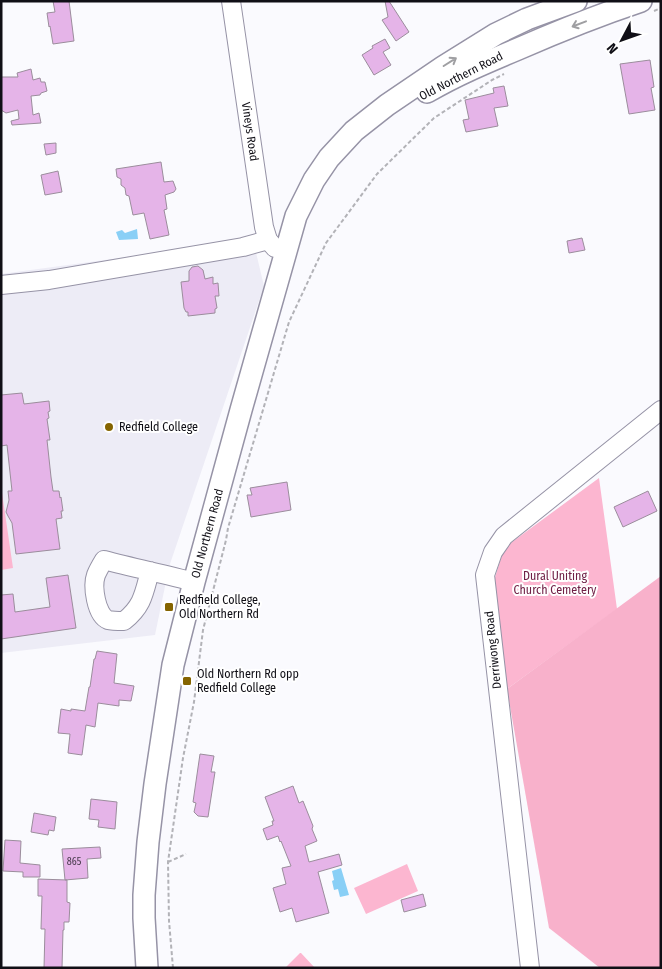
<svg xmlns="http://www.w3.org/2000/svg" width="662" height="969" viewBox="0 0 662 969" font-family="'Fira Sans Condensed',sans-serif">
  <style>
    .built { fill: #edecf6 }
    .green { fill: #fcb6d0 }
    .forest { fill: #f8b1cb }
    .water { fill: #89cff6 }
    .building { fill: #e5b4e8; stroke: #9b8d9c }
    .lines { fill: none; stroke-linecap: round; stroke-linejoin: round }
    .minor-casing { stroke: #9693a6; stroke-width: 20 }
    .major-casing { stroke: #9693a6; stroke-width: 24 }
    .path { stroke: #b2b2b7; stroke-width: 2; stroke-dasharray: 4 2.5; stroke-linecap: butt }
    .minor { stroke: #fff; stroke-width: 18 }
    .major { stroke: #fff; stroke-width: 21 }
    .oneway { stroke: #9f9fa2 }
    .poi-dot { fill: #856400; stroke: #fff; stroke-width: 2 }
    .labels { text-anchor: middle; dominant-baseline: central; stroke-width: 4; stroke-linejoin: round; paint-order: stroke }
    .number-label { font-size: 10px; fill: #45384a }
    .street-label { font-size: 12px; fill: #100f16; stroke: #fff }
    .poi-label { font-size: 12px; fill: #100f16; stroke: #fff; text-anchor: start }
    .park-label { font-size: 12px; fill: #702046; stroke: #fff }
  </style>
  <rect width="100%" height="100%" fill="#fafafe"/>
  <path class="built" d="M 253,240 L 264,286 L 169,567 L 155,635 L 1,653 L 1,274 Z"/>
  <path class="green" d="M 599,478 L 617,609 L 507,689 L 492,587 L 504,548 Z
    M 1,486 L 13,568 L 1,570 Z
    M 407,864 L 418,891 L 366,914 L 354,888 Z
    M 301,953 L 315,968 L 285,968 L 300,953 Z"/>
  <path class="forest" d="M 661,576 L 661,968 L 600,968 L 549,928 L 507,689 Z"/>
  <path class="water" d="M 137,229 L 138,239 L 119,240 L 116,232 L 122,230 L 125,233 Z
    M 341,868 L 349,895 L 340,897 L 338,889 L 334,890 L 332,881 L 334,880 L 332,871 Z"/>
  <path class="building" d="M 53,1 L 69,1 L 74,41 L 53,44 L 50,26 L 49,27 L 47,13 L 55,12 Z
    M 385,1 L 389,1 L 409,32 L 396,41 L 382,20 L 388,17 Z
    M 385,39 L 390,48 L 383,52 L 391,65 L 374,75 L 362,55 L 373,48 L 372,46 Z
    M 650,60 L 654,87 L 651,88 L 655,110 L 629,114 L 620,64 Z
    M 31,69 L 33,80 L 40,78 L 41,82 L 45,82 L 47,91 L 41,93 L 40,95 L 31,96 L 33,115 L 39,113 L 41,123 L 12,125 L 11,121 L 19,119 L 18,110 L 6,113 L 1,110 L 1,77 L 18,77 L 17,73 Z
    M 504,86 L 508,106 L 494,108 L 498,126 L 466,132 L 463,120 L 469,119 L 465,100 L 494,93 L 493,88 Z
    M 56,143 L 56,153 L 46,155 L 44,144 Z
    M 161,162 L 164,182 L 173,181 L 176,189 L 174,192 L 165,195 L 167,209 L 164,210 L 169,235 L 150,239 L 144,213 L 133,215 L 129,196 L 126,195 L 125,188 L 121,185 L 121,179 L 117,177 L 116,169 Z
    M 58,171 L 62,192 L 45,195 L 41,175 Z
    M 582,238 L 585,250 L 569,253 L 567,241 Z
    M 198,266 L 203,270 L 205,279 L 213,277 L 213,284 L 218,283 L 219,296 L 215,296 L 217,308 L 215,309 L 215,313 L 188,316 L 188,312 L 186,312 L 184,308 L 181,282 L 189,281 L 189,271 L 192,267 Z
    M 22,393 L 24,404 L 49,401 L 50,411 L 48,412 L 49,418 L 47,419 L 50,440 L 47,440 L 51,477 L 53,491 L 59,491 L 60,498 L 61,497 L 63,511 L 61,511 L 62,518 L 56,519 L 60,549 L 16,554 L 12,523 L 8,516 L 6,512 L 9,500 L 8,491 L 12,491 L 7,445 L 1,446 L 1,395 Z
    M 287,482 L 291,510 L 251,517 L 247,495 L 252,495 L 250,488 Z
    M 648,491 L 657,511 L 623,527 L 614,507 Z
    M 68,575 L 76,628 L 1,639 L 1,595 L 13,594 L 15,612 L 50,607 L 46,578 Z
    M 97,651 L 117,654 L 114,683 L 134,686 L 131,701 L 119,700 L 119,706 L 98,703 L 95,727 L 86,725 L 82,755 L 68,753 L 70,734 L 58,733 L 61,709 L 71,711 L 71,709 L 85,711 L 89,687 L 90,687 L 94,659 L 95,659 Z
    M 200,754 L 214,756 L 211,772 L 215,772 L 208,817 L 198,816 L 194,812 L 196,803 L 193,802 Z
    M 293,786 L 299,803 L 303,801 L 313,826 L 312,829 L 317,841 L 305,846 L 309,862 L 339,854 L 342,865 L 318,872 L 329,913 L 296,922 L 292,908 L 280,912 L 273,888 L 286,884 L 282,868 L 291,866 L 281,841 L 280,842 L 278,836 L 267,840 L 263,829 L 273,825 L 272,821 L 274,821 L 265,797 Z
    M 91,799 L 117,802 L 115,829 L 98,827 L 99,820 L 89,819 Z
    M 34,813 L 56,817 L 54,831 L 49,830 L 48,835 L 31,832 Z
    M 5,840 L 21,841 L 20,863 L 40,865 L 40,877 L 23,877 L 23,872 L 3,871 Z
    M 100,847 L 101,858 L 87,859 L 88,878 L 65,880 L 62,849 Z
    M 38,879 L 67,880 L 67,902 L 70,903 L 69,922 L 64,922 L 64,930 L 63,930 L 62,968 L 44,968 L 45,929 L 41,929 L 42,896 L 38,896 Z
    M 423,894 L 426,906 L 404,912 L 401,900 Z"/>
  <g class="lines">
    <defs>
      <g id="minor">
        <path id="s1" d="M 231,1 L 264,227 L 268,240 L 275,248"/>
        <path d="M 1,285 L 49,280 L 243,247 L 268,240"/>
        <path d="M 150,571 C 144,593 143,606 124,621 C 119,621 112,621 108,620 C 96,615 92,586 96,575 C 98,570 101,565 104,560 C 134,568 164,574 194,582"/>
        <path d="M 530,968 L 485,575 L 493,552 L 504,536 L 661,410"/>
      </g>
      <g id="major">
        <path d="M 427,92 C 456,75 487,62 518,49 C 559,31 599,15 641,1"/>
        <path id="s2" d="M 147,968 L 144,918 L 144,895 L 148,842 L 155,784 L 173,665 L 194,582 L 241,410 L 296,216 L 314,180 L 329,158 L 354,131 L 387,105 L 443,67 L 496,34 L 527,19 L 576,1"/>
      </g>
    </defs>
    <use href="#minor" class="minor-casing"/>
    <use href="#major" class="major-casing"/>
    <path class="path" d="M 654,11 L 661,8
      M 168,862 L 186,854
      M 173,968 L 169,921 L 168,862 L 183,758 L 194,702 L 203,630 L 226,540 L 228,528 L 289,322 L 326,243 L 377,174 L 434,118 L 492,80 L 504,74"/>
    <use href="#minor" class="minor"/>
    <use href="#major" class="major"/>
  </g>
  <defs><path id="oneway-shaft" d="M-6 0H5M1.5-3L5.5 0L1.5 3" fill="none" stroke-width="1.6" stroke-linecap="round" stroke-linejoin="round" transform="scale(1.25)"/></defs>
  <g class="oneway">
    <use href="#oneway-shaft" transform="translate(579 24) rotate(159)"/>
    <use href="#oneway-shaft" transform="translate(450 62) rotate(-32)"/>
  </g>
  <g class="poi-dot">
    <circle cx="109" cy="427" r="5"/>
    <rect x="164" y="602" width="10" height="10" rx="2.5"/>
    <rect x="182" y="676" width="10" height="10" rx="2.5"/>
  </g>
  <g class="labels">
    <g class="number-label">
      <text x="74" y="862">865</text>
    </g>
    <g class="street-label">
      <text transform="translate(461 76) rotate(-27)">Old Northern Road</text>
      <text stroke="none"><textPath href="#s1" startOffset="132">Vineys Road</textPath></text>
      <text stroke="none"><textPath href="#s2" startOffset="441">Old Northern Road</textPath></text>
      <text transform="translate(493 650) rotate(-96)">Derriwong Road</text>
    </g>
    <g class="poi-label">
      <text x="119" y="427">Redfield College</text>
      <text x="179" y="600">Redfield College,<tspan x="179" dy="14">Old Northern Rd</tspan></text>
      <text x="197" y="674">Old Northern Rd opp<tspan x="197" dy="14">Redfield College</tspan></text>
    </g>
    <g class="park-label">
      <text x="555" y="576">Dural Uniting<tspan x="555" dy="14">Church Cemetery</tspan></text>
    </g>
  </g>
  <rect width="662" height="969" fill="none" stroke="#100f16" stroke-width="5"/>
  <g transform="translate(622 40) rotate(229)" stroke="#ffffff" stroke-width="4" paint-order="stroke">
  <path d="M0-4L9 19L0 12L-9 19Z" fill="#100f16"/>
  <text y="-8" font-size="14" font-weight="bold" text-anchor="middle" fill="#100f16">N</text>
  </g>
</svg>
